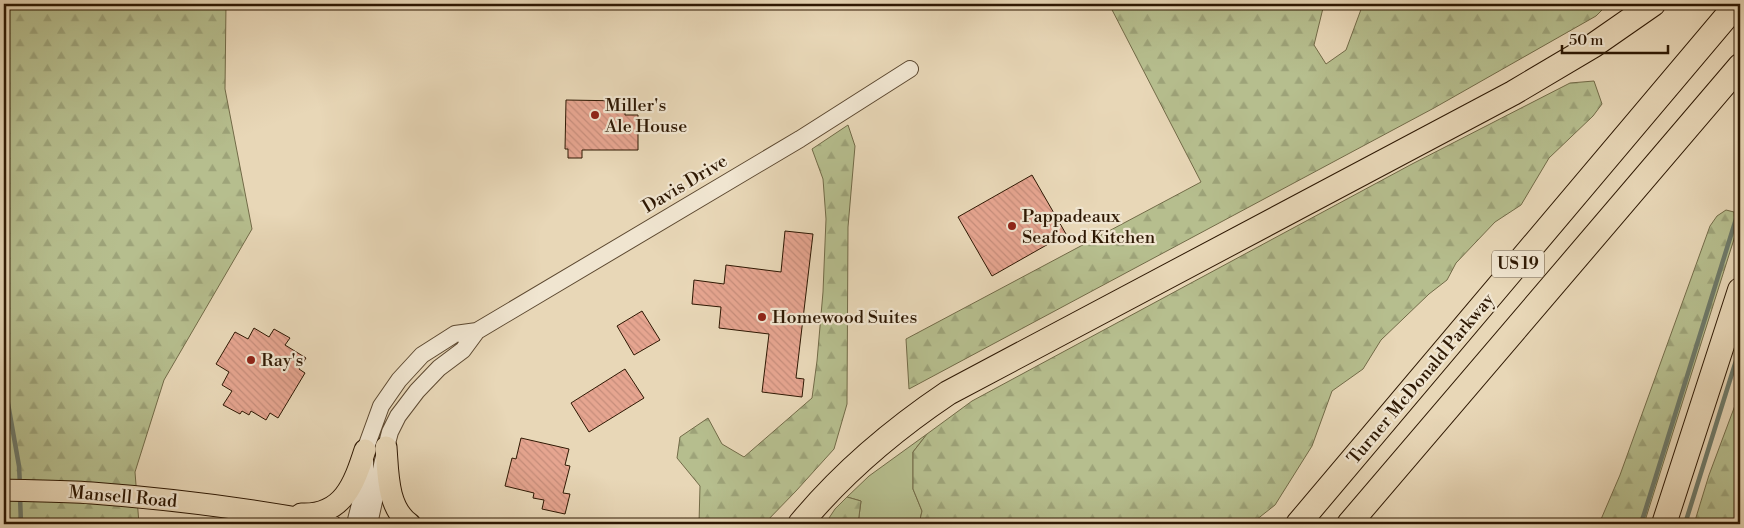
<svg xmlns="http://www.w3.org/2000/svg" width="1744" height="528" viewBox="0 0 1744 528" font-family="'Libre Bodoni',serif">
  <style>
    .green { fill: #b6be8e; stroke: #726b48 }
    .forest { fill: url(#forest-firs); stroke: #726b48 }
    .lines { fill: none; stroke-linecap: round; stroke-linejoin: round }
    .stream { stroke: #6d7969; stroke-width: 4.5 }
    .building { fill: url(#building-back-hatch); stroke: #2e1803 }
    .minor-casing { stroke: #5c4830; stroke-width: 18 }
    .major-casing { stroke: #2e1803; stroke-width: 23 }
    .highway-casing { stroke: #2e1803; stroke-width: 26 }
    .minor { stroke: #f0e5d0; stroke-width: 16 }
    .major { stroke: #e8d7b7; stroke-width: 21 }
    .highway { stroke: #e8d7b7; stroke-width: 24 }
    .poi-dot { fill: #8f2418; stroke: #f0e5d0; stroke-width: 2 }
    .labels { text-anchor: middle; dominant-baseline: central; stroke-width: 4.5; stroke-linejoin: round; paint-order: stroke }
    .shield { fill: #f0e5d0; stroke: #685640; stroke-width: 1 }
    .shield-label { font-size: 16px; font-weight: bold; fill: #2e1803 }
    .poi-label { font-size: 18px; fill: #2e1803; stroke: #f0e5d0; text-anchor: start }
    .street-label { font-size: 18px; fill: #2e1803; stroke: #f0e5d0 }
  </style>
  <defs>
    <pattern id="forest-firs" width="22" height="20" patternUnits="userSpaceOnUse" patternTransform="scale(1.25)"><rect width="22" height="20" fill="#b6be8e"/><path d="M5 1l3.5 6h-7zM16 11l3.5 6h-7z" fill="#9da379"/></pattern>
    <pattern id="building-back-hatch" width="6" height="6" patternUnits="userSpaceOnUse" patternTransform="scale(1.25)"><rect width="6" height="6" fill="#e6a590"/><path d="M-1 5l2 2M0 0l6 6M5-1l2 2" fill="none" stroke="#c68d7b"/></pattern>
  </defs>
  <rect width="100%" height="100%" fill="#e8d7b7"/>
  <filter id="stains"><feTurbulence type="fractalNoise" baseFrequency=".004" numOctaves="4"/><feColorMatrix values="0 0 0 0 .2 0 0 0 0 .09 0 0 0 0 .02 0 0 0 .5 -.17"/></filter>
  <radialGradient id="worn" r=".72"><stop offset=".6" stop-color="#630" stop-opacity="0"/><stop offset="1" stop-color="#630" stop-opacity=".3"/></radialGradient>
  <path class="green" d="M 927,434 L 913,452 L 913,489 L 922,511 L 919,524 L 858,524 L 861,501 L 847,497 L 869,476 Z"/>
  <path class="forest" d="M 4,4 L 226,4 L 225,89 L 252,229 L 164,380 L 135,472 L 139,524 L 4,524 Z
    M 1109,4 L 1324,4 L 1314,45 L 1326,64 L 1346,50 L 1363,4 L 1608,4 L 1596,16 L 1434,108 L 909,389 L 906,339 L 1201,182 Z
    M 1594,81 L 1602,104 L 1593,116 L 1549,158 L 1521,205 L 1495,222 L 1456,263 L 1447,280 L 1429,294 L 1381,340 L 1363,369 L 1332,391 L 1312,446 L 1275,505 L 1251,524 L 919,524 L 922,511 L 913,489 L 913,452 L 927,434 L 972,401 L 1412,164 L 1570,83 Z
    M 848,125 L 855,146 L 848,227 L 847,404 L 834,449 L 796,491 L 764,524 L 699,524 L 700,486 L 677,458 L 680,437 L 708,418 L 722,444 L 744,457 L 812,398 L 817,361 L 823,292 L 826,219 L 823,179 L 812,149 Z
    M 1726,210 L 1734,212 L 1735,236 L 1644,524 L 1599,524 L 1620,475 L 1710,226 L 1717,216 Z
    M 1740,392 L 1740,524 L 1694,524 L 1709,475 Z
    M 847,497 L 861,501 L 858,524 L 825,524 L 835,509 Z"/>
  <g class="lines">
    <path class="stream" d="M 4,381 L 19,466 L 20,485
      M 20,496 L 21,524
      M 1641,524 L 1736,219
      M 1685,524 L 1740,348"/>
  </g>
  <path class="building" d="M 566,100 L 625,101 L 625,115 L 638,115 L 638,150 L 582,150 L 582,158 L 568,158 L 568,149 L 565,149 Z
    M 1032,175 L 1066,234 L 992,276 L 958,217 Z
    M 785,231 L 813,234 L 796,378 L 804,379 L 802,397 L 762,392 L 769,334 L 719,328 L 721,307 L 692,304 L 694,280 L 724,284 L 726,265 L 781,272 Z
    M 642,311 L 660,340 L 634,355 L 617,326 Z
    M 254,328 L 269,337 L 274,329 L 290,338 L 285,345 L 306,358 L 299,369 L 305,373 L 278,418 L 270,413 L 266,420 L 251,411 L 249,415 L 242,411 L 240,414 L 223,405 L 232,391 L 222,385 L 229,372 L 216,364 L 235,332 L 248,339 Z
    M 625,369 L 644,398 L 589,432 L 571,403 Z
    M 521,438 L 569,449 L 565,465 L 570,466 L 563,493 L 570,494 L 565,514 L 542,509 L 544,500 L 533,498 L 534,493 L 505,486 L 512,458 L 516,459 Z"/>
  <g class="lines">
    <defs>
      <path id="minor" d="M 355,524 L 365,484 L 365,450 L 381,406 L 399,380 L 422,355 L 455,334 L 477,331
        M 369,524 L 386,447 L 390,432 L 398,416 L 417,391 L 439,368 L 463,350 L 477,331 L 800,139 L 910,69"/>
      <path id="major" d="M 386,447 C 388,473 387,508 410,524
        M 4,490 C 33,491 62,491 92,493 C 172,499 251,509 330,524
        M 301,514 C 343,516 354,484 365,450"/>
      <path id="highway" d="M 800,524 C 843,472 893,430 948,393 L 1513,93 L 1594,45 L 1653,4
        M 1298,524 L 1737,4
        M 1349,524 L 1740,66
        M 1664,524 L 1740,290"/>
    </defs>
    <use href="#minor" class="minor-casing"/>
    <use href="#major" class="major-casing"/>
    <use href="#highway" class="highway-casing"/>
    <use href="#minor" class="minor"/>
    <use href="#major" class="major"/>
    <use href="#highway" class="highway"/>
  </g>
  <g class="poi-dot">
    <circle cx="595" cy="115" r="5"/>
    <circle cx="1012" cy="226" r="5"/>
    <circle cx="762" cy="317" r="5"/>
    <circle cx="251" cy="360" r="5"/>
  </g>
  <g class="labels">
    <rect class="shield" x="1492" y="250.5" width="52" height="27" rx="4"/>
    <g class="shield-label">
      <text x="1518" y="264">US 19</text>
    </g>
    <g class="poi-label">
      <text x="605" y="105">Miller's<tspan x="605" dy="21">Ale House</tspan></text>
      <text x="1022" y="216">Pappadeaux<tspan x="1022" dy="21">Seafood Kitchen</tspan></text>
      <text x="772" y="317">Homewood Suites</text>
      <text x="261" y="360">Ray's</text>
    </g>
    <g class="street-label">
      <text transform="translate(685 184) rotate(-31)">Davis Drive</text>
      <text transform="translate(1421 379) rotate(-50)">Turner McDonald Parkway</text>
      <text transform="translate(123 497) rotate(5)">Mansell Road</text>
    </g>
  </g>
  <rect width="1744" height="528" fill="none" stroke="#e8d7b7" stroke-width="20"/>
  <rect x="5" y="5" width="1734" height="518" fill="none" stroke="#2e1803" stroke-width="2.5"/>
  <rect x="10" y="10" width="1724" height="508" fill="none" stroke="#2e1803"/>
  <path d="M1562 45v8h106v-8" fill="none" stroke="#2e1803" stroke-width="2.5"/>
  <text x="1569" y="45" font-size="15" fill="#2e1803" stroke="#f0e5d0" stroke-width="4" paint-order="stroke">50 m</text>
  <rect width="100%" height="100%" filter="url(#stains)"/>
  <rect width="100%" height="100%" fill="url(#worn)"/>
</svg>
